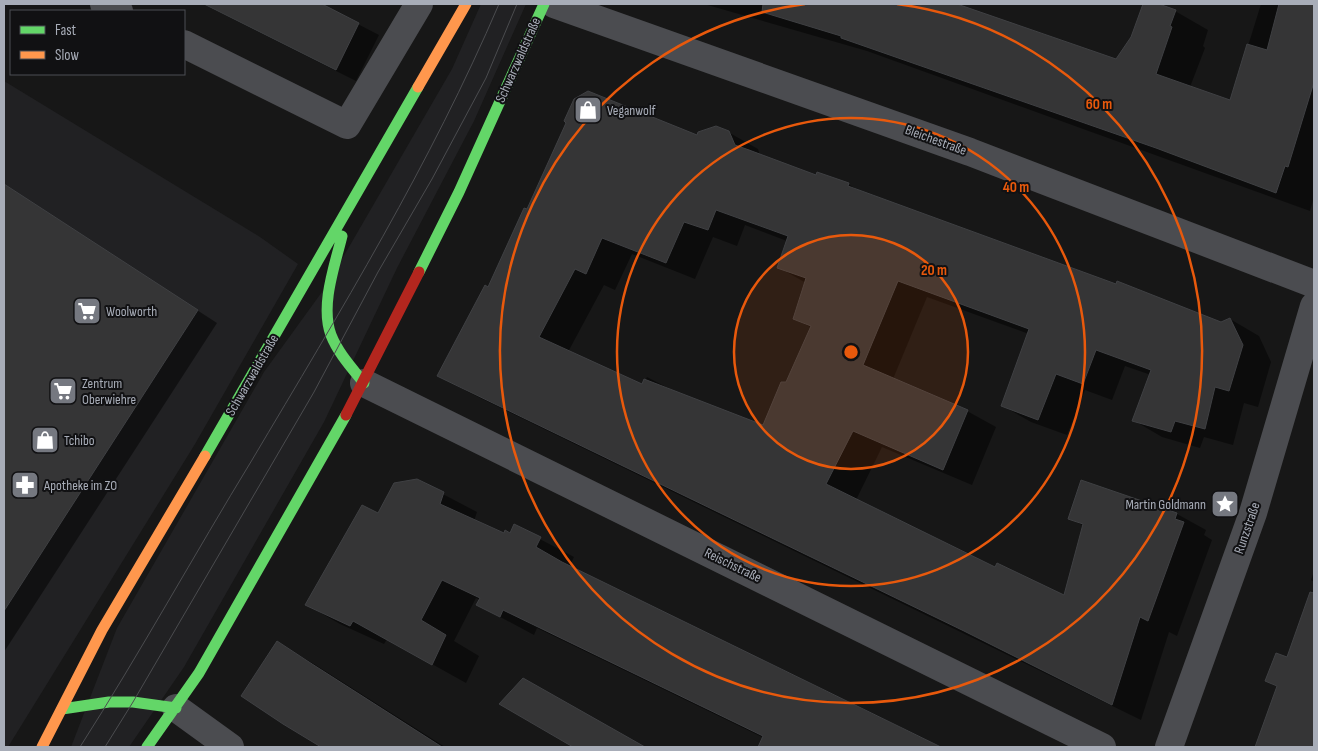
<svg xmlns="http://www.w3.org/2000/svg" width="1318" height="751" viewBox="0 0 1318 751" font-family="'Sofia Sans Condensed',sans-serif">
  <style>
    .built { fill: #212123 }
    .shadow { fill: #0007; fill-rule: evenodd }
    .building { fill: #353536; stroke: #3f4043; fill-rule: evenodd }
    .lines { fill: none; stroke-linecap: round; stroke-linejoin: round }
    .street { stroke: #4b4c50; stroke-width: 28 }
    .fast { stroke: #63d668; stroke-width: 11 }
    .slow { stroke: #ff974d; stroke-width: 11 }
    .jam { stroke: #b3261e; stroke-width: 11 }
    .tram { stroke: #4b4c4f; stroke-width: 1 }
    .ring { fill: none; stroke: #e8590c; stroke-width: 2.5 }
    .labels { text-anchor: middle; dominant-baseline: central; stroke-width: 4; stroke-linejoin: round; paint-order: stroke }
    .street-label { font-size: 14px; fill: #a8adb8; stroke: #111113 }
    .poi-label { font-size: 14px; fill: #a8adb8; stroke: #111113; text-anchor: start }
    .centre { fill: #e8590c; stroke: #111113; stroke-width: 2.5 }
    .ring-label { font-size: 15px; text-anchor: middle; font-weight: bold; fill: #e8590c; stroke: #111113; stroke-width: 4; stroke-linejoin: round; paint-order: stroke }
  </style>
  <rect width="100%" height="100%" fill="#171717"/>
  <path class="built" d="M 481,4 L 526,4 L 474,121 L 397,268 L 324,422 L 184,667 L 129,747 L 71,747 L 117,628 L 264,372 L 327,285 L 452,69 Z
    M 4,81 L 260,237 L 298,264 L 195,444 L 8,747 L 4,747 Z"/>
  <path class="shadow" d="M 203,4 L 319,4 L 379,35 L 356,81 Z
    M 704,4 L 956,4 L 1117,61 L 1132,37 L 1144,4 L 1155,4 L 1175,11 L 1208,30 L 1203,46 L 1205,48 L 1190,87 L 1231,101 L 1261,4 L 1314,4 L 1314,197 L 1310,211 L 867,51 Z
    M 728,132 L 758,149 L 760,156 L 817,176 L 848,184 L 863,193 L 1222,323 L 1230,319 L 1259,336 L 1271,362 L 1258,407 L 1244,403 L 1233,445 L 1204,437 L 1200,448 L 1162,437 L 1133,420 L 1151,375 L 1125,366 L 1112,400 L 1085,390 L 1067,435 L 1031,422 L 1003,406 L 1029,334 L 927,297 L 893,379 L 967,411 L 996,427 L 972,485 L 882,447 L 856,500 L 996,569 L 1064,597 L 1084,526 L 1069,518 L 1082,482 L 1177,514 L 1206,530 L 1204,535 L 1212,540 L 1177,636 L 1169,632 L 1141,720 L 468,392 L 439,375 L 489,289 L 528,211 L 698,137 ZM 745,225 L 787,241 L 778,267 L 806,283 L 794,318 L 812,328 L 764,427 L 685,397 L 647,377 L 643,386 L 568,352 L 604,285 L 615,290 L 632,254 L 695,279 L 713,237 L 737,246 Z
    M 4,185 L 217,323 L 4,652 Z
    M 416,480 L 477,512 L 474,521 L 505,535 L 511,534 L 515,526 L 574,557 L 569,567 L 942,747 L 760,747 L 764,738 L 537,628 L 534,635 L 478,605 L 480,600 L 476,598 L 454,641 L 479,656 L 466,683 L 387,639 L 384,644 L 340,624 L 307,605 L 378,515 Z
    M 1314,571 L 1314,582 L 1311,580 Z
    M 1296,634 L 1314,641 L 1314,747 L 1256,747 L 1278,687 L 1267,681 L 1288,658 Z
    M 278,643 L 314,664 L 445,747 L 325,747 L 243,695 Z
    M 523,680 L 642,747 L 577,747 L 501,704 Z"/>
  <path class="building" d="M 204,4 L 322,4 L 359,23 L 336,70 Z
    M 763,4 L 957,4 L 1116,59 L 1131,37 L 1143,4 L 1159,4 L 1176,10 L 1170,26 L 1172,27 L 1156,74 L 1230,100 L 1247,44 L 1267,50 L 1279,4 L 1314,4 L 1314,82 L 1288,167 L 1285,166 L 1276,193 L 1156,148 L 841,38 L 841,36 L 762,12 Z
    M 588,91 L 697,135 L 698,132 L 716,126 L 729,131 L 735,145 L 749,150 L 816,175 L 817,172 L 849,183 L 848,186 L 1116,284 L 1117,281 L 1221,322 L 1230,318 L 1243,345 L 1229,391 L 1215,387 L 1205,429 L 1175,421 L 1171,432 L 1132,421 L 1151,370 L 1096,350 L 1083,384 L 1056,374 L 1038,420 L 1001,406 L 1029,329 L 898,281 L 863,365 L 968,410 L 943,470 L 853,431 L 826,484 L 995,567 L 997,563 L 1064,595 L 1083,524 L 1068,519 L 1081,480 L 1177,513 L 1175,519 L 1184,522 L 1148,621 L 1140,617 L 1112,705 L 964,631 L 437,376 L 485,285 L 488,287 L 524,208 L 527,209 L 566,123 L 564,121 L 574,99 ZM 716,210 L 788,236 L 777,268 L 806,278 L 793,319 L 811,326 L 786,382 L 781,382 L 763,425 L 644,379 L 642,384 L 539,337 L 575,269 L 586,274 L 602,238 L 666,263 L 684,222 L 708,230 Z
    M 4,184 L 198,310 L 4,611 Z
    M 417,479 L 444,492 L 440,504 L 504,533 L 505,530 L 510,533 L 514,524 L 541,537 L 536,547 L 562,562 L 941,747 L 758,747 L 763,736 L 503,610 L 500,617 L 476,605 L 480,598 L 442,580 L 421,620 L 446,635 L 432,665 L 353,621 L 350,626 L 305,605 L 362,505 L 378,513 L 394,483 Z
    M 1310,592 L 1314,593 L 1314,747 L 1255,747 L 1277,686 L 1265,681 L 1276,653 L 1287,657 Z
    M 277,641 L 309,662 L 442,747 L 321,747 L 283,724 L 241,696 Z
    M 523,678 L 645,747 L 573,747 L 499,704 Z"/>
  <g class="lines">
    <path class="street" d="M 104,4 L 119,11
      M 554,4 L 970,152 L 1314,284
      M 184,44 L 347,125 L 419,4
      M 364,383 L 1102,747
      M 176,708 L 230,747
      M 1169,747 L 1253,513 L 1314,306"/>
    <path class="fast" d="M 342,236 C 335,265 320,305 331,335 C 338,353 352,368 364,383
      M 419,272 L 459,192 L 544,4
      M 205,456 L 418,87
      M 62,709 L 109,702 L 133,702 L 176,708
      M 147,747 L 199,673 L 346,415"/>
    <path class="slow" d="M 418,87 L 466,4
      M 42,747 L 102,630 L 205,456"/>
    <path class="jam" d="M 346,415 L 419,272"/>
    <path class="tram" d="M 80,747 C 140,653 194,555 252,460 C 340,312 431,163 499,4
      M 105,747 L 133,702 L 314,392 L 378,272 L 432,179 L 486,78 L 517,4"/>
  </g>
  <circle cx="851" cy="352" r="117" fill="#e8590c" fill-opacity=".12"/>
  <g class="ring">
    <circle cx="851" cy="352" r="117"/>
    <circle cx="851" cy="352" r="234"/>
    <path d="M897 4A351 351 0 1 1 805 4"/>
  </g>
  <defs>
    <symbol id="shop-square" viewBox="-11 -11 22 22"><rect x="-9" y="-9" width="18" height="18" rx="4" fill="#757880" stroke="#111113"/><path d="M-5-2.5h2.3a2.7 3.5 0 0 1 5.4 0H5L5.5 6h-11ZM-1.5-2.5h3a1.5 2.3 0 0 0-3 0Z" fill="#fff"/></symbol>
    <symbol id="supermarket-square" viewBox="-11 -11 22 22"><rect x="-9" y="-9" width="18" height="18" rx="4" fill="#757880" stroke="#111113"/><path d="M-6-5.5h2.5l.6 2H6L4.5 2H-2.5L-4.4-4H-6ZM-1.5 3.2a1.3 1.3 0 1 0 .1 0ZM3 3.2a1.3 1.3 0 1 0 .1 0Z" fill="#fff"/></symbol>
    <symbol id="pharmacy-square" viewBox="-11 -11 22 22"><rect x="-9" y="-9" width="18" height="18" rx="4" fill="#757880" stroke="#111113"/><path d="M-2-6h4v4h4v4h-4v4h-4v-4h-4v-4h4Z" fill="#fff"/></symbol>
    <symbol id="sight-square" viewBox="-11 -11 22 22"><rect x="-9" y="-9" width="18" height="18" rx="4" fill="#757880" stroke="#111113"/><path d="M0-6L1.8-2.2L6-1.7L2.9 1.2L3.7 5.4L0 3.3L-3.7 5.4L-2.9 1.2L-6-1.7L-1.8-2.2Z" fill="#fff"/></symbol>
  </defs>
  <g fill-rule="evenodd">
    <use href="#shop-square" x="572" y="94" width="32" height="32"/>
    <use href="#supermarket-square" x="71" y="295" width="32" height="32"/>
    <use href="#supermarket-square" x="47" y="375" width="32" height="32"/>
    <use href="#shop-square" x="29" y="424" width="32" height="32"/>
    <use href="#pharmacy-square" x="9" y="469" width="32" height="32"/>
    <use href="#sight-square" x="1209" y="488" width="32" height="32"/>
  </g>
  <g class="labels">
    <g class="street-label">
      <text transform="translate(518 60) rotate(-66)">Schwarzwaldstraße</text>
      <text transform="translate(936 140) rotate(20)">Bleichestraße</text>
      <text transform="translate(252 375) rotate(-60)">Schwarzwaldstraße</text>
      <text transform="translate(1247 528) rotate(-71)">Runzstraße</text>
      <text transform="translate(733 565) rotate(26)">Reischstraße</text>
    </g>
    <g class="poi-label">
      <text x="607" y="110">Veganwolf</text>
      <text x="106" y="311">Woolworth</text>
      <text x="82" y="383">Zentrum<tspan x="82" dy="16">Oberwiehre</tspan></text>
      <text x="64" y="440">Tchibo</text>
      <text x="44" y="485">Apotheke im ZO</text>
      <text x="1206" y="504" text-anchor="end">Martin Goldmann</text>
    </g>
  </g>
  <circle cx="851" cy="352" r="8" class="centre"/>
  <g class="ring-label">
    <text x="1099" y="109">60 m</text>
    <text x="1016" y="192">40 m</text>
    <text x="934" y="275">20 m</text>
  </g>
  <rect width="1318" height="751" fill="none" stroke="#a8adb8" stroke-width="10"/>
  <rect x="10" y="10" width="175" height="65" fill="#111113" stroke="#4d4f55"/>
  <rect x="20" y="26" width="25" height="8" fill="#63d668" stroke="#4d4f55"/>
  <text x="55" y="35" font-size="15" fill="#a8adb8">Fast</text>
  <rect x="20" y="51" width="25" height="8" fill="#ff974d" stroke="#4d4f55"/>
  <text x="55" y="60" font-size="15" fill="#a8adb8">Slow</text>
</svg>
